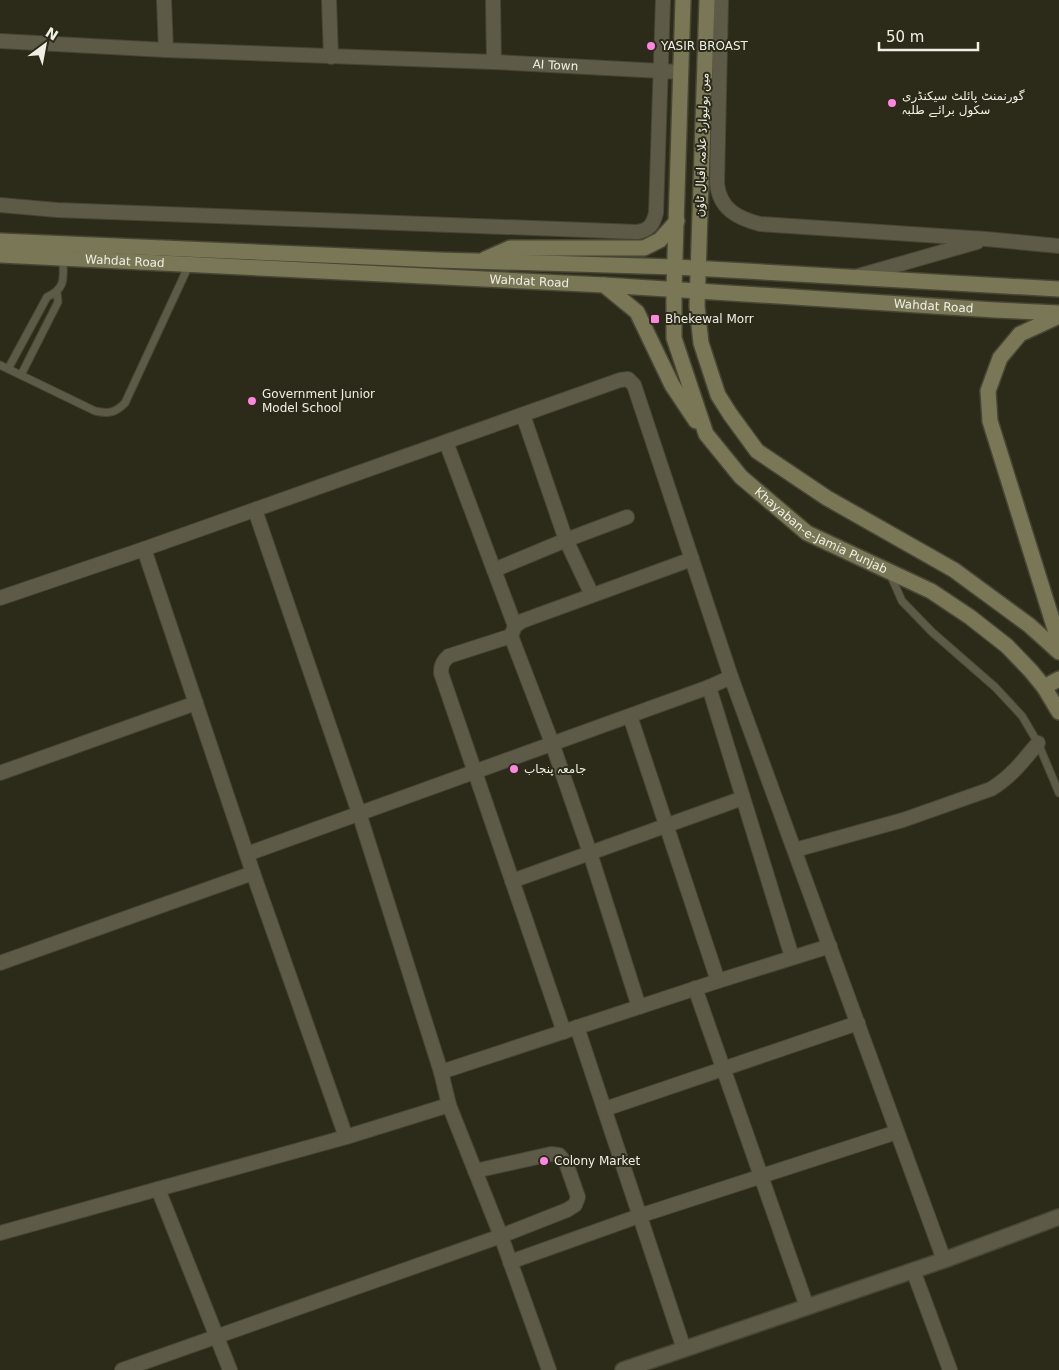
<svg xmlns="http://www.w3.org/2000/svg" width="1059" height="1370" viewBox="0 0 1059 1370" font-family="'DejaVu Sans',Vazirmatn,sans-serif">
  <style>
    .lines { fill: none; stroke-linecap: round; stroke-linejoin: round }
    .service-casing { stroke: #474635; stroke-width: 9 }
    .minor-casing { stroke: #474635; stroke-width: 16 }
    .tertiary-casing { stroke: #474635; stroke-width: 18 }
    .secondary-casing { stroke: #474635; stroke-width: 18 }
    .service { stroke: #5d5b47; stroke-width: 7 }
    .minor { stroke: #5d5b47; stroke-width: 14 }
    .tertiary { stroke: #5d5b47; stroke-width: 15 }
    .secondary { stroke: #797756; stroke-width: 15 }
    .poi-dot { fill: #fe86e1; stroke: #2c2a19; stroke-width: 2 }
    .labels { text-anchor: middle; dominant-baseline: central; stroke-width: 4; stroke-linejoin: round; paint-order: stroke }
    .poi-label { font-size: 12px; fill: #efefe4; stroke: #2c2a19; text-anchor: start }
    .street-label { font-size: 12px; fill: #efefe4; stroke: #2c2a19 }
  </style>
  <rect width="100%" height="100%" fill="#2c2a19"/>
  <g class="lines">
    <defs>
      <path id="service" d="M 0,365 L 95,411 C 109,414 115,413 125,403 L 189,265
        M 8,369 L 47,297 C 67,288 63,277 63,258
        M 21,375 L 58,302 L 57,292
        M 890,574 L 902,601 L 932,632 L 995,687 L 1022,716 L 1038,743 L 1059,793"/>
      <g id="minor">
        <path d="M 164,0 L 166,50"/>
        <path d="M 329,0 L 331,57"/>
        <path d="M 493,0 L 494,62"/>
        <path d="M 721,0 L 717,184 C 720,209 737,218 760,224 L 986,239 L 1059,246"/>
        <path id="s1" d="M 0,41 L 166,50 L 494,62 L 680,72"/>
        <path d="M 0,205 L 57,210 L 637,232 C 649,230 653,225 656,213 L 663,0"/>
        <path d="M 858,276 L 977,242"/>
        <path d="M 523,415 L 566,540 L 592,595"/>
        <path d="M 446,442 L 515,626"/>
        <path d="M 144,549 L 253,873 L 346,1137"/>
        <path d="M 494,570 L 566,540 L 627,517"/>
        <path d="M 0,598 L 144,549 L 620,380 L 628,379 L 634,385 L 731,677 L 944,1260"/>
        <path d="M 511,636 L 449,656 C 443,661 441,665 441,673 L 564,1032"/>
        <path d="M 709,687 L 792,957"/>
        <path d="M 630,716 L 718,981"/>
        <path d="M 0,773 L 196,703"/>
        <path d="M 795,850 L 903,820 L 991,789 C 1011,777 1023,761 1038,743"/>
        <path d="M 247,854 L 709,687 L 731,677"/>
        <path d="M 512,881 L 743,798"/>
        <path d="M 0,963 L 253,873"/>
        <path d="M 695,988 L 807,1307"/>
        <path d="M 639,1007 L 590,853 L 552,743 L 511,636 L 515,626 L 522,621 L 692,559"/>
        <path d="M 577,1027 L 684,1349"/>
        <path d="M 441,1072 L 718,981 L 830,946"/>
        <path d="M 449,1105 L 501,1236 L 549,1370"/>
        <path d="M 605,1109 L 858,1023"/>
        <path d="M 0,1233 L 158,1189"/>
        <path d="M 510,1262 L 639,1216 L 897,1132"/>
        <path d="M 913,1270 L 950,1370"/>
        <path d="M 122,1370 L 501,1236 L 567,1210 L 575,1205 L 578,1197 L 566,1163 L 559,1155 L 551,1154 L 475,1171"/>
        <path d="M 230,1370 L 158,1189 L 346,1137 L 449,1105 L 441,1072 L 359,813 L 255,510"/>
      </g>
      <path id="tertiary" d="M 623,1370 L 944,1260 L 1059,1217"/>
      <g id="secondary">
        <path id="s2" d="M 683,0 L 674,289 L 674,338 L 706,434 L 741,477 L 807,533 L 931,591 L 970,617 L 1007,646 L 1031,671 L 1044,687 L 1059,712"/>
        <path d="M 707,0 L 697,306 L 701,343 L 718,395 L 730,414 L 757,451 L 827,498 L 954,570 L 1029,625 L 1059,652"/>
        <path d="M 0,241 L 438,260 L 675,267 L 1059,289"/>
        <path id="s3" d="M 0,255 L 604,285 L 995,310 L 1059,313"/>
        <path d="M 485,259 L 510,248 L 644,248 L 660,240 L 677,221"/>
        <path d="M 604,285 L 637,312 L 672,385 L 696,421"/>
        <path d="M 1059,316 L 1020,334 L 1000,358 L 988,391 L 990,421 L 1059,642"/>
        <path d="M 1044,687 L 1059,679"/>
      </g>
    </defs>
    <use href="#service" class="service-casing"/>
    <use href="#minor" class="minor-casing"/>
    <use href="#tertiary" class="tertiary-casing"/>
    <use href="#secondary" class="secondary-casing"/>
    <use href="#service" class="service"/>
    <use href="#minor" class="minor"/>
    <use href="#tertiary" class="tertiary"/>
    <use href="#secondary" class="secondary"/>
  </g>
  <g class="poi-dot">
    <circle cx="651" cy="46" r="5"/>
    <circle cx="892" cy="103" r="5"/>
    <rect x="650" y="314" width="10" height="10" rx="2.5"/>
    <circle cx="252" cy="401" r="5"/>
    <circle cx="514" cy="769" r="5"/>
    <circle cx="544" cy="1161" r="5"/>
  </g>
  <g class="labels">
    <g class="poi-label">
      <text x="661" y="46">YASIR BROAST</text>
      <text x="902" y="96">گورنمنٹ پائلٹ سیکنڈری<tspan x="902" dy="14">سکول برائے طلبہ</tspan></text>
      <text x="665" y="319">Bhekewal Morr</text>
      <text x="262" y="394">Government Junior<tspan x="262" dy="14">Model School</tspan></text>
      <text x="524" y="769">جامعہ پنجاب</text>
      <text x="554" y="1161">Colony Market</text>
    </g>
    <g class="street-label">
      <text stroke="none"><textPath href="#s1" startOffset="556">AI Town</textPath></text>
      <text transform="translate(702 145) rotate(-88)">مین بولیوارڈ علامہ اقبال ٹاؤن</text>
      <text stroke="none"><textPath href="#s3" startOffset="125">Wahdat Road</textPath></text>
      <text stroke="none"><textPath href="#s3" startOffset="530">Wahdat Road</textPath></text>
      <text stroke="none"><textPath href="#s3" startOffset="935">Wahdat Road</textPath></text>
      <text stroke="none"><textPath href="#s2" startOffset="592">Khayaban-e-Jamia Punjab</textPath></text>
    </g>
  </g>
  <g transform="translate(45 45) rotate(32)" stroke="#2c2a19" stroke-width="4" paint-order="stroke">
  <path d="M0-4L9 19L0 12L-9 19Z" fill="#efefe4"/>
  <text y="-8" font-size="14" font-weight="bold" text-anchor="middle" fill="#efefe4">N</text>
  </g>
  <path d="M879 42v8h99v-8" fill="none" stroke="#efefe4" stroke-width="2.5"/>
  <text x="886" y="42" font-size="15" fill="#efefe4" stroke="#2c2a19" stroke-width="4" paint-order="stroke">50 m</text>
</svg>
